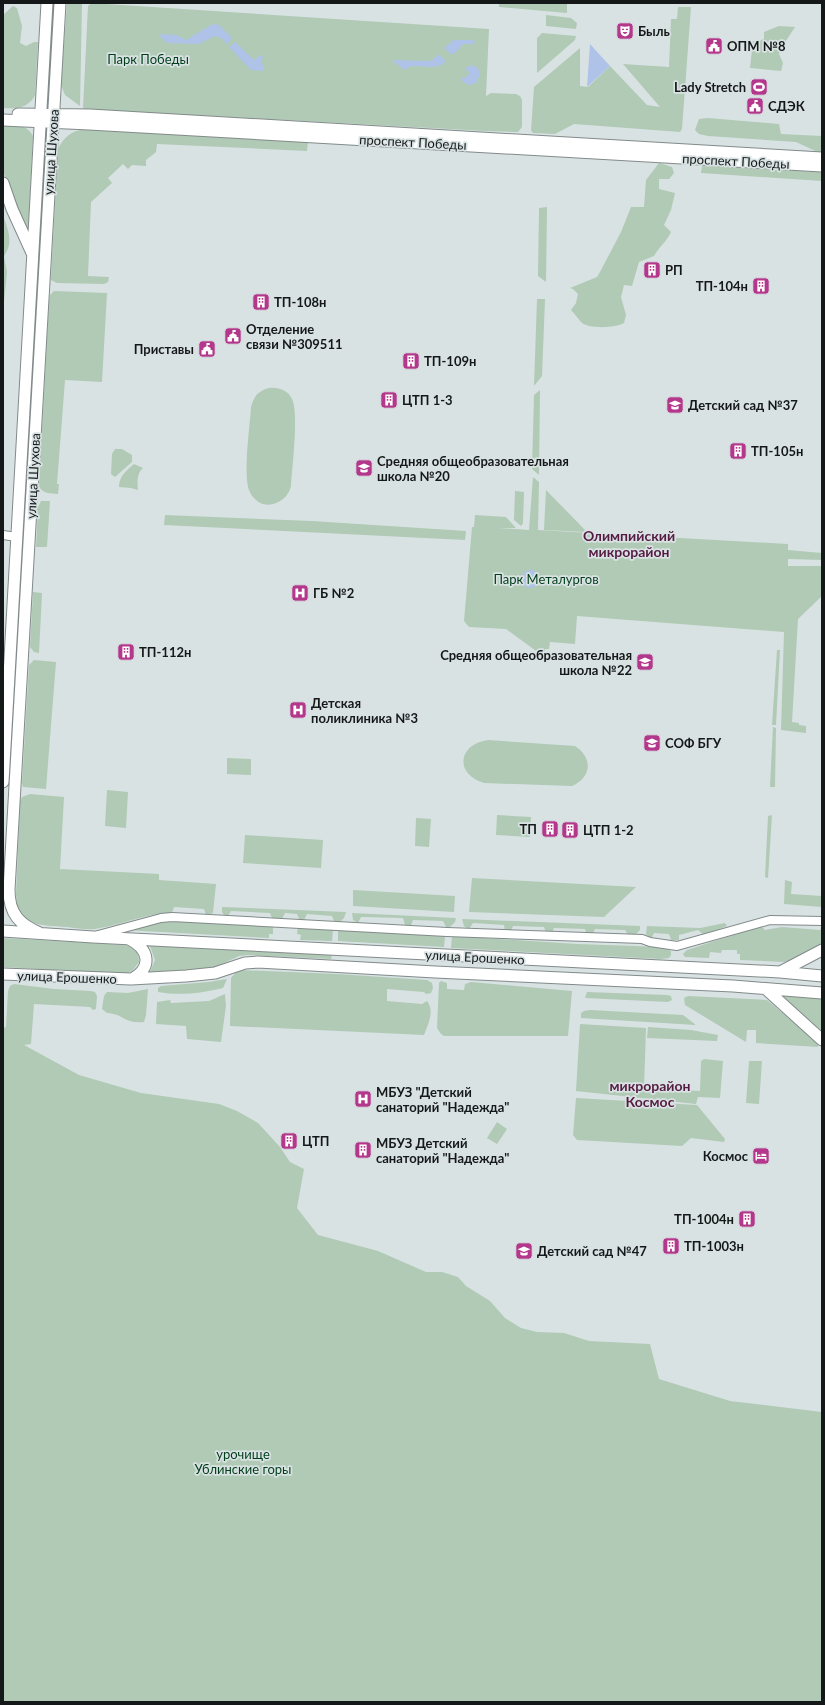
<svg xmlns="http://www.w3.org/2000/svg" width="825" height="1705" viewBox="0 0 825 1705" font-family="Lato,sans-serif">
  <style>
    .green { fill: #b0cab5 }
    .water { fill: #aec3e7 }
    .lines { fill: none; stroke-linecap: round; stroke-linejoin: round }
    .minor-casing { stroke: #828a8a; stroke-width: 10 }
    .secondary-casing { stroke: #828a8a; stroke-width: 13 }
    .minor { stroke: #fff; stroke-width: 8 }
    .secondary { stroke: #fff; stroke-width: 11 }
    .labels { text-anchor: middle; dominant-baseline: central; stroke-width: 3.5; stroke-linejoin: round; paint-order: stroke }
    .poi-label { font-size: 13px; font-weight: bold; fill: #151819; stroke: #d9e2e3; text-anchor: start }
    .park-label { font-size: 13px; fill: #003d19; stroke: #d9e2e3 }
    .street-label { font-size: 13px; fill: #151819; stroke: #d9e2e3 }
    .neighbourhood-label { font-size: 14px; font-weight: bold; fill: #561b42; stroke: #d9e2e3 }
  </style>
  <rect width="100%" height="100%" fill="#d9e2e3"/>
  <path class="green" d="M 67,3 L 82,3 L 80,106 L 65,95 L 61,85 Z
    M 91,3 L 489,29 L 486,96 L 491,93 L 516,94 L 520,96 L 522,100 L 522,127 L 518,132 L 485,131 L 85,109 L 83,108 L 88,6 Z
    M 499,3 L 567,3 L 567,13 L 499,7 Z
    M 13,6 L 17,8 L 22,26 L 20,43 L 26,46 L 34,42 L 38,42 L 35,95 C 29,108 16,109 3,108 L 3,15 Z
    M 678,7 L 691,7 L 682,129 L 680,132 L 574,124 L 555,134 L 533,133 L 531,130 L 534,87 L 580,48 L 580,86 L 588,87 L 610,66 L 647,105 L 660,107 L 623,64 L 669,67 L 671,19 L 677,19 Z
    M 546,15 L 571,18 L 577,23 L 576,29 L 546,26 Z
    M 779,26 L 795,27 L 782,47 L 779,54 L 783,63 L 781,71 L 750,68 L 753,41 L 757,42 L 764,39 L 764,32 Z
    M 542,33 L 576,36 L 575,40 L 537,73 L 537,38 Z
    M 708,118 L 779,124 L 781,134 L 822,136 L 822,154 L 796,142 L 708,136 L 699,134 L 695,130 L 699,119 Z
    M 3,123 C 15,125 27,124 33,136 L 28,232 L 16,207 L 3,171 Z
    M 85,129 L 308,142 L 307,151 L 157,144 L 156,152 L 146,160 L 146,166 L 132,165 L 128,169 L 123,164 L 108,178 L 112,183 L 91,202 L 88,276 L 109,277 L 108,282 L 104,284 L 57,283 L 51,280 L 51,276 L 58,149 C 64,137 71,131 85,129 Z
    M 659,163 L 672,167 L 674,173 L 669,179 L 659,179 L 659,189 L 675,193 L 671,210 L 664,225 L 671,232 C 667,241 659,247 654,256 L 639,262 L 632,286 L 624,285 L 621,297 L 626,315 L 624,323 C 615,328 590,329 582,323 C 578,319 575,314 571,310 L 576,303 L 578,294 L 573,289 L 570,288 L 597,277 L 600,272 L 621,232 L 631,207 L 644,207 L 646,180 Z
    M 702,166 L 820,172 L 822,173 L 822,181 L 701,173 Z
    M 547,207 L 546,282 L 538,276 L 539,208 Z
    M 3,215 C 8,230 14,242 4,256 L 7,272 L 3,312 Z
    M 54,291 L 107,293 L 102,382 L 65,380 L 57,484 L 59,484 L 58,494 C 51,493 42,494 39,486 L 49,302 L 50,295 Z
    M 537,299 L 545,299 L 542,376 L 534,386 Z
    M 269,388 C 278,387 288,390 292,399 C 299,413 292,468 291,486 C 289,495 282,502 273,504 C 262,507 252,499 249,490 C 243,473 250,426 251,407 C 254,396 258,391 269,388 Z
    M 540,390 L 539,475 L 532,469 L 534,395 Z
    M 115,449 L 122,449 L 132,455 L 132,462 L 115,477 L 111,474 L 112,454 Z
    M 134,464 L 143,468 C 137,473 137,482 138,490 L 131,488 L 119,487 C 119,476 126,471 134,464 Z
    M 533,477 L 539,482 L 538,530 L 788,544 L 788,550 L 822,553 L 822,560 L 788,559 L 788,566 L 822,566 L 822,596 L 798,619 L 792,722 L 799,723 L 799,725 L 806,726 L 806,733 L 781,730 L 784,632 L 577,616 L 575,644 L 550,642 L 549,649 L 545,649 L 545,654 L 539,653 L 506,629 L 469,627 L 464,621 L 472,527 L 474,527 L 475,515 L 506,517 L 516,528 L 499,528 L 529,530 Z
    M 546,490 L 587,532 L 544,530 Z
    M 515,491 L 524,492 L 523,523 L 521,526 L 514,520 Z
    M 41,501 L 50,501 L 47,547 L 36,547 L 38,507 Z
    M 165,515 L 312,521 L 466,531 L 465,540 L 164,525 Z
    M 33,592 L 42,593 L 39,653 L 34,652 L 30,647 Z
    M 777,650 L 780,650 L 776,725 L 772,725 Z
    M 34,660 L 56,662 L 46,789 L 23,787 L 22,783 L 29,665 Z
    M 773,727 L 776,728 L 775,787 L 770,787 Z
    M 488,740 L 575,746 C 593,758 592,777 572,786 L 484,783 C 454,774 458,744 488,740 Z
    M 227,758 L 251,759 L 251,775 L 227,774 Z
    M 107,790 L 128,792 L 126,828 L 105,826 Z
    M 30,794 L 64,797 L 60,869 L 159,874 L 159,880 L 216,884 L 213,913 L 206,915 L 204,909 L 174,907 L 172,913 C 147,913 124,924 100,928 C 90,931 77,928 67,927 C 41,925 16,927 16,894 L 20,802 L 22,797 Z
    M 497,815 L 531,817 L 530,837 L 496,835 Z
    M 772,815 L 768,878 L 765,877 L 768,816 Z
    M 416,818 L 431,819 L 429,847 L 415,846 Z
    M 245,835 L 323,840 L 321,868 L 243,863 Z
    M 472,878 L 636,887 L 604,917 L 469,912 Z
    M 785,880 L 792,882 L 791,894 L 822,896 L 822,907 L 784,904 Z
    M 353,890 L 455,896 L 454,912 L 353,906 Z
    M 222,907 L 346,912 L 344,918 L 340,922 L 334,921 L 332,916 L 307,914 L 304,920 L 299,919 L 297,914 L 285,913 L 282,919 L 272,918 L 270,913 L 231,911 L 228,916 L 224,915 L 222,912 Z
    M 352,913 L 456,918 L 455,922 L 450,927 L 446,927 L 443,921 L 413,920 L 411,925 L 405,925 L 403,918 L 361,917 L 358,923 L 353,920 Z
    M 462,919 L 640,926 L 640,930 L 635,935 L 629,936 L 625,930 L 595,929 L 592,935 L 587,935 L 585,929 L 554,928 L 552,933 L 546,933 L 544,927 L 513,926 L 511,931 L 505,931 L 504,925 L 473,923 L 469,929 L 464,926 Z
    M 167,920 L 273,926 L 273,934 L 269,934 L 269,938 L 125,930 Z
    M 725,923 L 727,926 L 704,935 L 698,930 L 679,935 L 679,940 L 671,940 L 669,934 L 654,933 L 651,939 L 646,934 L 647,926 L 700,928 Z
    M 298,926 L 333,929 L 332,941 L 300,940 L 301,935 L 297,934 Z
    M 761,926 L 765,930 L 782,927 L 820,930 L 822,926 L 822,945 L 790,961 L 784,962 L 740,960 L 740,954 L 737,954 L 737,950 L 722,950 L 721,953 L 710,952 L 709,958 L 687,957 L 685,957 L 683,954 L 687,950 Z
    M 338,930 L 445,936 L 444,947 L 338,941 Z
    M 452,936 L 577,944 L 663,947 L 671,951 L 671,955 L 669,958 L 661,959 L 451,948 Z
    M 3,938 L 125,945 C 134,947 139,953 139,962 L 133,970 L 126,974 L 3,967 Z
    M 150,946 L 332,955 L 331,959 L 248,955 L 239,956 L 214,968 L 150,972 L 155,960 Z
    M 240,970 L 337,974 L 427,980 L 432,983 L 433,988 L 431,993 L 426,994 L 424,992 L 387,989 L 387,1001 L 422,1004 L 427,1001 C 435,1011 428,1024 424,1035 L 230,1026 L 231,978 L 236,972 Z
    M 227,979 L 223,988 C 203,993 179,996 158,992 L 158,988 L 161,986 L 209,982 Z
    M 441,981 L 447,983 L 447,989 L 464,990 L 465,984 L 471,982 L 572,991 L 568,1036 L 444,1036 L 441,1034 L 437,1028 L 439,983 Z
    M 14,984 L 54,989 L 91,991 L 95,992 L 97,996 L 96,1009 L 93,1010 L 90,1007 L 34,1004 L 31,1044 L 24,1045 L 79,1075 L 141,1093 L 219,1104 L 237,1111 L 258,1123 L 280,1147 L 290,1162 L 304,1169 L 297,1208 L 318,1235 L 378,1251 L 426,1272 L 442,1272 L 458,1277 L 466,1286 L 490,1301 L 505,1318 L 521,1328 L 537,1332 L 564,1333 L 589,1341 L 650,1344 L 659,1379 L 730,1401 L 822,1412 L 822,1702 L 3,1702 L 3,1028 L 6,1027 L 8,991 L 10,986 Z
    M 148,989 L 146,1015 L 144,1022 C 124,1024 124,1014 107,1013 L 102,1009 L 104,996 L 107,992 L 128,993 Z
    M 587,992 L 667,995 L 671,996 L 672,1000 L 668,1002 L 585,998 Z
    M 225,994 L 226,1006 L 221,1042 L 187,1039 L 186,1026 L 156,1024 L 157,1002 L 170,1000 L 171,1003 L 209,1001 Z
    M 688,996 L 767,1000 L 818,1043 L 818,1047 L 756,1043 L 756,1030 L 747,1030 L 746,1042 L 685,1005 L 684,998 Z
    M 784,996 L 822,998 L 822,1034 L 782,998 Z
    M 590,1010 L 683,1015 L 696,1025 L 581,1018 L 581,1013 L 584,1011 Z
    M 580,1024 L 646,1028 L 644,1088 L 700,1091 L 701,1061 L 704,1059 L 723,1061 L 720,1098 L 698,1097 L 696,1104 L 576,1091 Z
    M 648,1027 L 691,1030 L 718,1035 L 717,1041 L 647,1038 Z
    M 749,1061 L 762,1061 L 759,1104 L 746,1103 Z
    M 576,1098 L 697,1105 L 725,1139 L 724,1142 L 691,1138 L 682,1146 L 577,1140 L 573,1135 Z
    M 497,1122 L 507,1129 L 497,1144 L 487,1138 Z"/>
  <path class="water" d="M 215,24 L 219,25 L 232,38 L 227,44 L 221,38 L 215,36 L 199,44 L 167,43 L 158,34 L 176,35 L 186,40 L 211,25 Z
    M 454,40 L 473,40 L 475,42 L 474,44 L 464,44 L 452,55 L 444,48 Z
    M 235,42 L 254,60 L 260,55 L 263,57 L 261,63 L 264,66 L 264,71 L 251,70 L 229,47 Z
    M 590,44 L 610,66 L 587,87 Z
    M 438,54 L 446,61 C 435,74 415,60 404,70 L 392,60 L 429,61 L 434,59 Z
    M 472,65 L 478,68 L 480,75 L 476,83 L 469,85 L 463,82 L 461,77 L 464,78 L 468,76 L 469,73 L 465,68 Z
    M521 579a9 9 0 1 1 18 0a9 9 0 1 1-18 0Z"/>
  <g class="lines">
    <defs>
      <path id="minor" d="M 3,535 L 17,537
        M 98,935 L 161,918 L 172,917 L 447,932 L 642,939 L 650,942 L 677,946 L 770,920 L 822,921"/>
      <path id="secondary" d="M 18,114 L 90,115 L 822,158
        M 3,120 L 89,124 L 822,166
        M 3,183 L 12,209 L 32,253
        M 3,782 L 47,3
        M 3,931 L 93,937 L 780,972 L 822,976
        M 40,933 C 20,925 9,914 9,890 L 60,3
        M 129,939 C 149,949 153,967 132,979
        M 780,972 L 822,950
        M 3,974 L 131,979 L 186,976 L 215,973 L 245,963 L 258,962 L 435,972 L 733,986 L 822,993
        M 767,990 L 822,1040"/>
    </defs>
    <use href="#minor" class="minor-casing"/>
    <use href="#secondary" class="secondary-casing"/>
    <use href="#minor" class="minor"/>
    <use href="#secondary" class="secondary"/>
  </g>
  <defs>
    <symbol id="theatre-square" viewBox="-11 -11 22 22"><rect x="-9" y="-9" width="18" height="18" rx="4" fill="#b3388b" stroke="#d9e2e3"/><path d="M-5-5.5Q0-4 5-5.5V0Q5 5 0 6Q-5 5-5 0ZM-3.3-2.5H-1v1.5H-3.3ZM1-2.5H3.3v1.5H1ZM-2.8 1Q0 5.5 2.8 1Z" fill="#fff"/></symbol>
    <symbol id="civic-square" viewBox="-11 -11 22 22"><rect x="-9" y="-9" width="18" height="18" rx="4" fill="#b3388b" stroke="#d9e2e3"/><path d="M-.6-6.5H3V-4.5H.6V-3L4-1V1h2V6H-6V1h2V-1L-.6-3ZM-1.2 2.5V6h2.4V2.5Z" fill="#fff"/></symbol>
    <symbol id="stadium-square" viewBox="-11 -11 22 22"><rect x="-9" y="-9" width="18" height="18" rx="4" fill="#b3388b" stroke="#d9e2e3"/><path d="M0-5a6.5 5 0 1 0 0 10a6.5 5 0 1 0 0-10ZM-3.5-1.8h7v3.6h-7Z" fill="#fff"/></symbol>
    <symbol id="building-square" viewBox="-11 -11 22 22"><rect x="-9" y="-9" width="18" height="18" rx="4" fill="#b3388b" stroke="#d9e2e3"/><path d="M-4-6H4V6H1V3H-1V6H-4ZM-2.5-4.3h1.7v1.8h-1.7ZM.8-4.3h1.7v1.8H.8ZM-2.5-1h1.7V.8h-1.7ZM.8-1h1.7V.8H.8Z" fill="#fff"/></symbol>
    <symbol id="school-square" viewBox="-11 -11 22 22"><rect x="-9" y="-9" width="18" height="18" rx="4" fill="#b3388b" stroke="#d9e2e3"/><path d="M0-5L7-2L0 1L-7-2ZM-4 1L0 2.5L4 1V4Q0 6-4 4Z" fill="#fff"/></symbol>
    <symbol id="hospital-square" viewBox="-11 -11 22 22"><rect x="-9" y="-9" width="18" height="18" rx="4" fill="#b3388b" stroke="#d9e2e3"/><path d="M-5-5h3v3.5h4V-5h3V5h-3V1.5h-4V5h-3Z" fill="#fff"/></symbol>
    <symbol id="university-square" viewBox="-11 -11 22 22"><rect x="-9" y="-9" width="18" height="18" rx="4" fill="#b3388b" stroke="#d9e2e3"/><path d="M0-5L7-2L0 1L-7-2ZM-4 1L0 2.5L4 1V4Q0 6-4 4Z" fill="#fff"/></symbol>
    <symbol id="hotel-square" viewBox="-11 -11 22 22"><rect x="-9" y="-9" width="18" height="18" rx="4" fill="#b3388b" stroke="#d9e2e3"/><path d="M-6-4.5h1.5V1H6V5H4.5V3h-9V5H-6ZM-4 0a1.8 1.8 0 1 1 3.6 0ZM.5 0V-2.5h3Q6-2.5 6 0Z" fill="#fff"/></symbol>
  </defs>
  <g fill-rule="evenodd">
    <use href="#theatre-square" x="615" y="21" width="20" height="20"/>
    <use href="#civic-square" x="704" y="36" width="20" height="20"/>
    <use href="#stadium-square" x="749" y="77" width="20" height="20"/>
    <use href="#civic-square" x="745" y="96" width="20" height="20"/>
    <use href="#building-square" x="642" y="260" width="20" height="20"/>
    <use href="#building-square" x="751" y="276" width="20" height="20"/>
    <use href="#building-square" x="251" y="292" width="20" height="20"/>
    <use href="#civic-square" x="223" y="326" width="20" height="20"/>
    <use href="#civic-square" x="197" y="339" width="20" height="20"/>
    <use href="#building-square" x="401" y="351" width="20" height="20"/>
    <use href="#building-square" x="379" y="390" width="20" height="20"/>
    <use href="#school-square" x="665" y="395" width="20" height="20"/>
    <use href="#building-square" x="728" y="441" width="20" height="20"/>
    <use href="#school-square" x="354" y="458" width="20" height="20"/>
    <use href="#hospital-square" x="290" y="583" width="20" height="20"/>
    <use href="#building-square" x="116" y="642" width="20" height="20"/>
    <use href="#school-square" x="635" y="652" width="20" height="20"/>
    <use href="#hospital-square" x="288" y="700" width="20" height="20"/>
    <use href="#university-square" x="642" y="733" width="20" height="20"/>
    <use href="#building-square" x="540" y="819" width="20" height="20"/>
    <use href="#building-square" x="560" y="820" width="20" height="20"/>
    <use href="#hospital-square" x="353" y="1089" width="20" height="20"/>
    <use href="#building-square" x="279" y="1131" width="20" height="20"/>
    <use href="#building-square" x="353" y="1140" width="20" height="20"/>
    <use href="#hotel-square" x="751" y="1146" width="20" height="20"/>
    <use href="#building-square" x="737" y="1209" width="20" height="20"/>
    <use href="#building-square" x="661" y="1236" width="20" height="20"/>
    <use href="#school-square" x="514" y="1241" width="20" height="20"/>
  </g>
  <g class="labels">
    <g class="poi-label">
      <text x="638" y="31">Быль</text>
      <text x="727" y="46">ОПМ №8</text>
      <text x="746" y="87" text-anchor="end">Lady Stretch</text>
      <text x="768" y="106">СДЭК</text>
      <text x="665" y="270">РП</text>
      <text x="748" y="286" text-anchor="end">ТП-104н</text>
      <text x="274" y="302">ТП-108н</text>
      <text x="246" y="329">Отделение<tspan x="246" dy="15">связи №309511</tspan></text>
      <text x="194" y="349" text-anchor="end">Приставы</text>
      <text x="424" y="361">ТП-109н</text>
      <text x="402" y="400">ЦТП 1-3</text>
      <text x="688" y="405">Детский сад №37</text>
      <text x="751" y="451">ТП-105н</text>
      <text x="377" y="461">Средняя общеобразовательная<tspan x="377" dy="15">школа №20</tspan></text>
      <text x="313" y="593">ГБ №2</text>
      <text x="139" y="652">ТП-112н</text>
      <text x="632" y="655" text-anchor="end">Средняя общеобразовательная<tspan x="632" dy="15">школа №22</tspan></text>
      <text x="311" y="703">Детская<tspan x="311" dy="15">поликлиника №3</tspan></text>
      <text x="665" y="743">СОФ БГУ</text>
      <text x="537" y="829" text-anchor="end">ТП</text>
      <text x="583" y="830">ЦТП 1-2</text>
      <text x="376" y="1092">МБУЗ "Детский<tspan x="376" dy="15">санаторий "Надежда"</tspan></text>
      <text x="302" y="1141">ЦТП</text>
      <text x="376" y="1143">МБУЗ Детский<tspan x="376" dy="15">санаторий "Надежда"</tspan></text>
      <text x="748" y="1156" text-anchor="end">Космос</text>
      <text x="734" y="1219" text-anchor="end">ТП-1004н</text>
      <text x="684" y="1246">ТП-1003н</text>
      <text x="537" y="1251">Детский сад №47</text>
    </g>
    <g class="park-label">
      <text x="148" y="59">Парк Победы</text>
      <text x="546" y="579">Парк Металургов</text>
      <text x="243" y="1454">урочище<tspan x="243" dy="15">Ублинские горы</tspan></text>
    </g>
    <g class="street-label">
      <text transform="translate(413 142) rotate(3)">проспект Победы</text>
      <text transform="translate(51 152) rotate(-86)">улица Шухова</text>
      <text transform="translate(736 161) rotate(3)">проспект Победы</text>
      <text transform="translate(33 476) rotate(-87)">улица Шухова</text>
      <text transform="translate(475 957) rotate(3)">улица Ерошенко</text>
      <text transform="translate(67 977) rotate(2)">улица Ерошенко</text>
    </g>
    <g class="neighbourhood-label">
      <text x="629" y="535">Олимпийский<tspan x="629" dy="16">микрорайон</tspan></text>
      <text x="650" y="1085">микрорайон<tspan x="650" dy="16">Космос</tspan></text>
    </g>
  </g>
  <rect width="825" height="1705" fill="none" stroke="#151819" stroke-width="8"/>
</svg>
